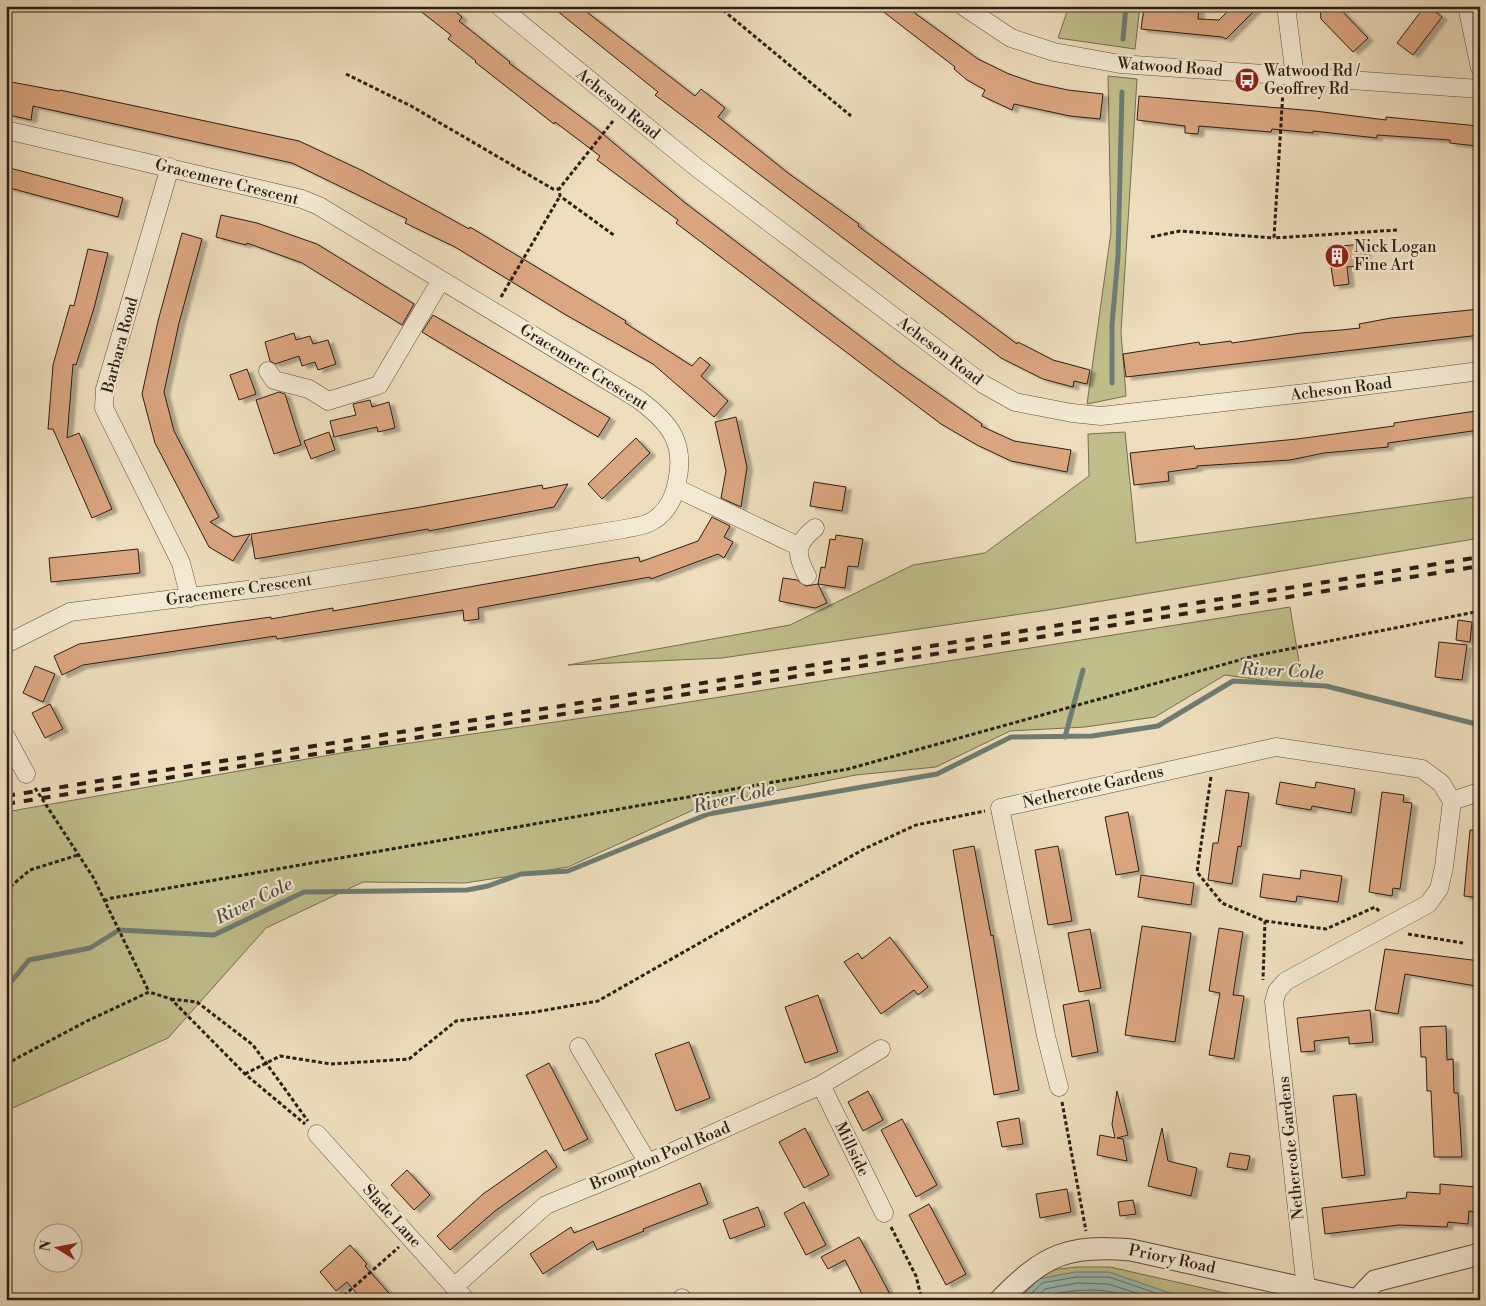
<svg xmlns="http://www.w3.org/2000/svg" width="1486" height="1306" viewBox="0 0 1486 1306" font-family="'Libre Bodoni',serif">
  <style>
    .green { fill: #c0bf8c; stroke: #766e50 }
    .water { fill: #99bcb4; stroke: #6d7d74 }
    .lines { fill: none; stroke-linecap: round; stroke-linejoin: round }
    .shore { stroke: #626d64; stroke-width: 1 }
    .stream { stroke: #6d7d74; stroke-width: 5 }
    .building { fill: #dca680; stroke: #2c1e15; filter: url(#shadow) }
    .minor-casing { stroke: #5c4e3f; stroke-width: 19 }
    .tertiary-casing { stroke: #5c4e3f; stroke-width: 23 }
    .path { stroke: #2c1e15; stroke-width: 3; stroke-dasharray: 4 2.5; stroke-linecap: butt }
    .minor { stroke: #f4ead4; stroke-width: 18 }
    .tertiary { stroke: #f4ead4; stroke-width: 21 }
    .rail { stroke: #2c1e15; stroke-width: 4; stroke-dasharray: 9 9; stroke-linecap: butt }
    .labels { text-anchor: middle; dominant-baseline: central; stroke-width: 4.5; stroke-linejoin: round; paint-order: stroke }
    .street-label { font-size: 16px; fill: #2c1e15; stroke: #f4ead4 }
    .poi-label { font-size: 16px; fill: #2c1e15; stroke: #f4ead4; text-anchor: start }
    .water-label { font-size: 18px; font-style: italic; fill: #4d4d45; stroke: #f4ead4 }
  </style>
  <defs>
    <filter id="shadow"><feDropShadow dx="5.5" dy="3" stdDeviation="1" flood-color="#0004"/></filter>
  </defs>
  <rect width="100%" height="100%" fill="#eedebd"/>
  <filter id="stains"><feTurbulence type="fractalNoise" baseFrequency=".004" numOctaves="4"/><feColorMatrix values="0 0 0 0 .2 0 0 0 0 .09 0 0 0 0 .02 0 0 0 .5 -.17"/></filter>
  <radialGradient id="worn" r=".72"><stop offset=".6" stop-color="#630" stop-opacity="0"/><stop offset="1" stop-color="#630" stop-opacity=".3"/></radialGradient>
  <path class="green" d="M 1069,6 L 1140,6 L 1135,49 L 1058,38 Z
    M 1108,76 L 1137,79 L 1121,332 L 1126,396 L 1087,404 L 1111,232 Z
    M 1125,432 L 1136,543 L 1480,496 L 1480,538 L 1048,610 L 722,658 L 568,665 L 790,625 L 913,565 L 985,553 L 1089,476 L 1088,434 Z
    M 1290,607 L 1303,686 L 1225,675 L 1155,717 L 1085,727 L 1010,731 L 936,767 L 856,775 L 704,805 L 568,867 L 465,883 L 363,882 L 266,928 L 168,1038 L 6,1111 L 6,812 L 341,753 L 638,710 Z
    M 1076,1267 L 1110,1267 L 1256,1300 L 1010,1300 L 1043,1271 Z"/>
  <path class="water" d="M 1075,1272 L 1109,1272 L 1190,1300 L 1018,1300 L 1039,1279 Z"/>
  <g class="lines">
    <path class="shore" d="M 1025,1300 L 1042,1283 L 1076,1277 L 1109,1277 L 1176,1300
      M 1034,1300 L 1045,1289 L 1077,1283 L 1108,1284 L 1158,1300
      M 1044,1300 C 1054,1290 1092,1289 1105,1291 C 1115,1292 1126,1297 1136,1300"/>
    <path class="stream" d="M 1123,39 L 1126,6
      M 1112,383 L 1112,325 L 1118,256 L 1122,92
      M 1065,737 L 1083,670
      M 6,988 L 29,960 L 90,948 L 119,930 L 214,935 L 304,892 L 467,890 L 488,886 L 521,874 L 568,871 L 708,814 L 937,774 L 1011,737 L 1092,736 L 1158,726 L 1233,681 L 1326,686 L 1480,725"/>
  </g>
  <path class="building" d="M 414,6 L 448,6 L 462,17 L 459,21 L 510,62 L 509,63 L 597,129 L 684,202 L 902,368 L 982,424 L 981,426 L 1014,441 L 1071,450 L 1067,472 L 1011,461 L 977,445 L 941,424 L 676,223 L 678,220 L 597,160 L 600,156 L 555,122 L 554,124 L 475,62 L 476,61 L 448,39 L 451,35 Z
    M 551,6 L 579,6 L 695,96 L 701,89 L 725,108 L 718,117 L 788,173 L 859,224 L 858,226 L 1017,344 L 1018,342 L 1053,360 L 1090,370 L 1087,384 L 1074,381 L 1073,387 L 1043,379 L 1001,358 L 655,95 L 658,92 Z
    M 876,6 L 905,6 L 978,59 L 1009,74 L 1035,83 L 1068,90 L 1103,94 L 1100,119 L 1070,116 L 1014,104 L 1012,110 L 982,96 L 985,90 L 967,80 L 954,69 L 955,67 Z
    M 1178,6 L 1199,6 L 1198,19 L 1219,20 L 1233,6 L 1259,6 L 1226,39 L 1222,37 L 1141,29 L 1144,8 L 1177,12 Z
    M 1320,6 L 1337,6 L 1368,38 L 1353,52 L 1321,19 Z
    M 1425,6 L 1428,6 L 1442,17 L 1413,55 L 1397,43 Z
    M 6,81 L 59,91 L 60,90 L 299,141 L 361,170 L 442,214 L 469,229 L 470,227 L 626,321 L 625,323 L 692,366 L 700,357 L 710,365 L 701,376 L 728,401 L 714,417 L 653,364 L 566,315 L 455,247 L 405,223 L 407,219 L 292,163 L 33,106 L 31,120 L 9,115 L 11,101 L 6,100 Z
    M 1139,96 L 1315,111 L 1386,120 L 1386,117 L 1479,126 L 1477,146 L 1450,143 L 1450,140 L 1377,135 L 1377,138 L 1313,131 L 1313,133 L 1272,129 L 1271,132 L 1199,126 L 1198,134 L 1185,133 L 1185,126 L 1137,120 Z
    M 6,167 L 123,198 L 118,217 L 6,187 Z
    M 221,215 L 257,223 L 317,244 L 414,304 L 402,325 L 302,263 L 247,243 L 246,245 L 216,237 Z
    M 182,233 L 202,239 L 179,323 L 164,392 L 174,431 L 219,517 L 210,522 L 234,537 L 250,534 L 233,561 L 209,547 L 155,443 L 142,394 L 158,321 Z
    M 1364,244 L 1366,265 L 1347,267 L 1349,284 L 1334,286 L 1328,247 Z
    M 88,249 L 108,253 L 94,308 L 76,365 L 73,364 L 67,438 L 79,433 L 112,509 L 92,518 L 53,429 L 48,429 L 53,365 L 70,305 L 74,306 Z
    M 1480,309 L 1480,335 L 1126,377 L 1123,354 L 1199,342 L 1200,345 L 1231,341 L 1232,343 L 1301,333 L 1341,330 L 1360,328 L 1359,324 L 1391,318 Z
    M 433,315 L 610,418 L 598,437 L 422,332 Z
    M 294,333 L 296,340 L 310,336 L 313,344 L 328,340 L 336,364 L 318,370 L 315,362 L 302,366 L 299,356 L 275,364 L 270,361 L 265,342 Z
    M 247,369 L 256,394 L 239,400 L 230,375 Z
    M 279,392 L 285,394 L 301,445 L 274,454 L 256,400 Z
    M 370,400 L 372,407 L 389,402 L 395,428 L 378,432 L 377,427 L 334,437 L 330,421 L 356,415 L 353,404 Z
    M 1476,411 L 1479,430 L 1388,443 L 1388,447 L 1324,453 L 1290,460 L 1197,466 L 1197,468 L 1168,472 L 1169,481 L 1134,485 L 1130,453 L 1194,446 L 1195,449 L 1297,439 L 1394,426 L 1394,423 Z
    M 736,417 L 747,467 L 741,507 L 721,498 L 726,471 L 715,422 Z
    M 329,432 L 335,450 L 311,459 L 304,441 Z
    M 636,438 L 650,453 L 602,499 L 588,484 Z
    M 814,482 L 846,487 L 842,511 L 810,506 Z
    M 568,484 L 554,507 L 429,531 L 428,529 L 255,559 L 251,534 L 421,507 L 542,485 L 543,489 Z
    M 712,517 L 730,526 L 724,537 L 733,542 L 724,558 L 718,554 L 651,579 L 650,577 L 478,608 L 479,619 L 464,621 L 463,610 L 277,639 L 276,636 L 83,665 L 62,675 L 54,656 L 79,644 L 271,617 L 271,619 L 333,608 L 333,611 L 639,557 L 640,562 L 698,541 Z
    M 836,535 L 863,539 L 858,567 L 848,566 L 845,588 L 818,584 L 821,567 L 825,568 L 830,539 L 835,540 Z
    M 138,549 L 140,573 L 51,582 L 49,558 Z
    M 783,578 L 797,580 L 806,586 L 818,584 L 827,603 L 815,608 L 779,601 Z
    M 1458,620 L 1472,622 L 1470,642 L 1456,640 Z
    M 1439,642 L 1467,645 L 1462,680 L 1435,677 Z
    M 35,666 L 55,674 L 43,702 L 23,693 Z
    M 50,704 L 63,729 L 45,738 L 32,713 Z
    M 1280,782 L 1315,788 L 1316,782 L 1355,789 L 1351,813 L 1312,806 L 1311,810 L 1276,804 Z
    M 1226,790 L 1249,793 L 1241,847 L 1238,846 L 1232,884 L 1208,880 L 1213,843 L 1218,843 Z
    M 1382,792 L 1404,795 L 1403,802 L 1412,803 L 1400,889 L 1393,888 L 1392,896 L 1369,892 Z
    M 1128,812 L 1139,871 L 1116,875 L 1105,817 Z
    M 1470,830 L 1480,831 L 1480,898 L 1464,896 Z
    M 974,846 L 991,936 L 993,935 L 1019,1090 L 994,1095 L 953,850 Z
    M 1058,846 L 1072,921 L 1048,925 L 1035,850 Z
    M 1301,870 L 1342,876 L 1338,902 L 1297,896 L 1296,902 L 1260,897 L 1263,874 L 1300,879 Z
    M 1141,875 L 1194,883 L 1191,905 L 1138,897 Z
    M 1142,926 L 1191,933 L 1175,1042 L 1125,1035 Z
    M 1219,928 L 1243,932 L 1233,995 L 1244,996 L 1234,1059 L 1209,1055 L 1220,993 L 1209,991 Z
    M 1090,929 L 1101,988 L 1079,992 L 1068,933 Z
    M 890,937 L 928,987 L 918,995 L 914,990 L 881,1014 L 844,962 L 858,953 L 862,959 Z
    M 1385,949 L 1480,961 L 1476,986 L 1405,974 L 1398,1014 L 1375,1010 Z
    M 818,995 L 838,1052 L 805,1063 L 785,1007 Z
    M 1089,1000 L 1098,1052 L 1072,1057 L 1063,1005 Z
    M 1370,1010 L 1373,1042 L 1349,1044 L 1349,1037 L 1314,1041 L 1315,1051 L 1301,1052 L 1297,1018 Z
    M 1446,1026 L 1447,1060 L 1453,1059 L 1454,1093 L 1458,1093 L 1462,1157 L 1434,1157 L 1431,1091 L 1427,1091 L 1426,1057 L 1421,1057 L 1420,1027 Z
    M 689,1042 L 710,1098 L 676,1111 L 655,1054 Z
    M 549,1063 L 588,1139 L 564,1151 L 526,1075 Z
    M 868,1091 L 883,1120 L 863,1131 L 848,1102 Z
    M 1117,1091 L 1128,1135 L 1117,1138 L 1123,1139 L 1127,1161 L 1097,1155 L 1100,1135 L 1115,1138 L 1112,1124 Z
    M 1356,1094 L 1365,1175 L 1342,1178 L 1333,1096 Z
    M 1019,1118 L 1023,1144 L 1002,1147 L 997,1122 Z
    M 902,1119 L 937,1185 L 916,1197 L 881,1130 Z
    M 805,1128 L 829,1175 L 804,1188 L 779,1142 Z
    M 1162,1128 L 1168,1161 L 1197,1168 L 1191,1196 L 1148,1186 Z
    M 546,1150 L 557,1167 L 495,1211 L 450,1250 L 437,1236 L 483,1194 Z
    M 1230,1153 L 1250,1156 L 1247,1170 L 1227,1167 Z
    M 407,1170 L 430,1195 L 414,1210 L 391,1185 Z
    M 700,1183 L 708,1204 L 643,1229 L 644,1231 L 597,1250 L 593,1241 L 543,1274 L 530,1254 L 571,1227 L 574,1233 Z
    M 1440,1184 L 1476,1187 L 1475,1212 L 1469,1211 L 1468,1224 L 1448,1222 L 1447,1227 L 1399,1225 L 1325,1234 L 1322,1208 L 1406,1198 L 1407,1192 L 1440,1194 Z
    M 1067,1189 L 1071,1212 L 1040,1218 L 1036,1194 Z
    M 1133,1200 L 1136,1214 L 1120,1216 L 1118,1202 Z
    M 804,1202 L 826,1245 L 806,1255 L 784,1213 Z
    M 929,1204 L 966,1274 L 946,1285 L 909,1215 Z
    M 758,1207 L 765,1226 L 730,1239 L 723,1220 Z
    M 859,1237 L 875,1266 L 893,1300 L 865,1300 L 845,1260 L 828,1269 L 821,1257 Z
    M 350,1245 L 367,1264 L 365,1266 L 395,1300 L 362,1300 L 347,1282 L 336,1291 L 320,1272 Z"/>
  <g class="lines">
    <defs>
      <path id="minor" d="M 499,6 L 696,167 L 983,384 L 1015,402 L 1072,413 L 1101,416 L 1323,391 L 1480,371
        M 963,6 L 1011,38 L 1054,52 L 1120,64 L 1480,89
        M 1286,6 L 1295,77
        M 1467,6 L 1480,68
        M 6,130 L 302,199 L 319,206 L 638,399 C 669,422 686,442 677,482 C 674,498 668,511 654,520 C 646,526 633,527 624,529 L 278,586 L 70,612 L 6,644
        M 170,167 L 105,389 L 104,408 L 181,563 L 190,598
        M 268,371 L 274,380 L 309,389 L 328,401 L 379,385 L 441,280
        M 676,488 L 798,546
        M 807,576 C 795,553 795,544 815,528
        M 6,737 L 26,774
        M 1452,801 L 1476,793 L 1480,794
        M 579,1047 L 648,1163
        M 821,1085 L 884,1213
        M 1059,1087 L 1046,1036 L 1000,808 L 1276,747 L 1422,769 L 1441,783 L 1452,801 L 1444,867 L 1439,889 L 1428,904 L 1286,981 L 1277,991 L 1274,1002 L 1306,1289
        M 317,1134 L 466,1300
        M 455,1286 L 546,1205 L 648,1163 L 821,1085 L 881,1049
        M 682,1298 L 682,1300"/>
      <path id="tertiary" d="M 1000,1300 C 1044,1255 1068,1244 1131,1250 L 1357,1300
        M 1357,1300 L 1375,1281 L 1480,1254"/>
    </defs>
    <use href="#minor" class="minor-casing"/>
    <use href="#tertiary" class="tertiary-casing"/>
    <path class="path" d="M 718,6 L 851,116
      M 346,74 L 411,106 L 553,189 L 559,189
      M 1283,91 L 1274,238 L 1397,230
      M 613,121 L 559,189 L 560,196 L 615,236
      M 1151,237 L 1180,231 L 1274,238
      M 501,297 L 560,196
      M 1211,777 L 1197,872 L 1222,903 L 1265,921 L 1263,980
      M 35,788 L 93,877 L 149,992
      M 104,901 L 112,898 L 848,769 L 1254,656 L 1480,611
      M 6,906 L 11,886 L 30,870 L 78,855
      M 1265,921 L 1326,929 L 1375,907 L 1380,912
      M 1408,934 L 1463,943
      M 171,999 L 197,1002 L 253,1045 L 308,1121
      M 6,1064 L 87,1021 L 149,992 L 171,999 L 245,1074 L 305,1124
      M 245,1074 L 280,1056 L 331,1064 L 409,1059 L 456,1021 L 535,1012 L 598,1001 L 864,849 L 916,825 L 985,811
      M 1062,1102 L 1086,1231
      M 891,1227 L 916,1276 L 922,1300
      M 339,1300 L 399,1247"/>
    <use href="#minor" class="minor"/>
    <use href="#tertiary" class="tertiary"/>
    <path class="rail" d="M 6,796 L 1480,557
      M 6,804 L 1480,566"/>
  </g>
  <defs>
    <symbol id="bus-disc" viewBox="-11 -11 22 22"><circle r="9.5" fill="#8f2418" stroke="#f4ead4"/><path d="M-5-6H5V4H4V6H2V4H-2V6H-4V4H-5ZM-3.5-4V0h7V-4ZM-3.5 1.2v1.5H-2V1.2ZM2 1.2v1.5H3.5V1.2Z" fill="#fff"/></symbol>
    <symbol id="building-disc" viewBox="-11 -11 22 22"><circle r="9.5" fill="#8f2418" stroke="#f4ead4"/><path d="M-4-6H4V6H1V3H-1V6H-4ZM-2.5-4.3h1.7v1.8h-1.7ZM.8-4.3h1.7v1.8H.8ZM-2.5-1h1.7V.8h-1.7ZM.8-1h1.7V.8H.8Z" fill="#fff"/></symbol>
  </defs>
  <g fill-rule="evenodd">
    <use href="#bus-disc" x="1233" y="66" width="28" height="28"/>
    <use href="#building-disc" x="1323" y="242" width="28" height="28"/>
  </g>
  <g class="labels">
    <g class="street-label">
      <text transform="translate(1170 67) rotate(4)">Watwood Road</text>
      <text transform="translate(618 104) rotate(39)">Acheson Road</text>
      <text transform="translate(227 182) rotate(14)">Gracemere Crescent</text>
      <text transform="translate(120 345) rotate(-75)">Barbara Road</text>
      <text transform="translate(940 351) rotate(37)">Acheson Road</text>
      <text transform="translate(584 367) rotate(32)">Gracemere Crescent</text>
      <text transform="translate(1341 389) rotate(-7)">Acheson Road</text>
      <text transform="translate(239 590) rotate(-8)">Gracemere Crescent</text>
      <text transform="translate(1093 787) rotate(-13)">Nethercote Gardens</text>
      <text transform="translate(1291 1148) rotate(-96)">Nethercote Gardens</text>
      <text transform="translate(852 1149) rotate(64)">Millside</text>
      <text transform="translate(660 1156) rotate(-23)">Brompton Pool Road</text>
      <text transform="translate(392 1216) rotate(48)">Slade Lane</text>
      <text transform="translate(1172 1259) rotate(12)">Priory Road</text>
    </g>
    <g class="poi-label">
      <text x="1264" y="71">Watwood Rd /<tspan x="1264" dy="18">Geoffrey Rd</tspan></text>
      <text x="1354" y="247">Nick Logan<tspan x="1354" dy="18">Fine Art</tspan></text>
    </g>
    <g class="water-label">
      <text transform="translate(1282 671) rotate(3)">River Cole</text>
      <text transform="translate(734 798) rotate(-13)">River Cole</text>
      <text transform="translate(254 901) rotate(-26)">River Cole</text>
    </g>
  </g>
  <rect width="1486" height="1306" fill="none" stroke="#eedebd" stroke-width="25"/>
  <rect x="8" y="8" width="1471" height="1291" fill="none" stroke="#2c1e15" stroke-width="2.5"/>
  <rect x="12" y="12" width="1461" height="1281" fill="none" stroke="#2c1e15"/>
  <g transform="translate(58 1248) rotate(280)"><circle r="24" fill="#f4ead4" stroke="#a49888"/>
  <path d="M0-4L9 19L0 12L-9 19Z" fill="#8f2418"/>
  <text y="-8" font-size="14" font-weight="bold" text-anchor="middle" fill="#2c1e15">N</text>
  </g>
  <rect width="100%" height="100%" filter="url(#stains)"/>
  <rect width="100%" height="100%" fill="url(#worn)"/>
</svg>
